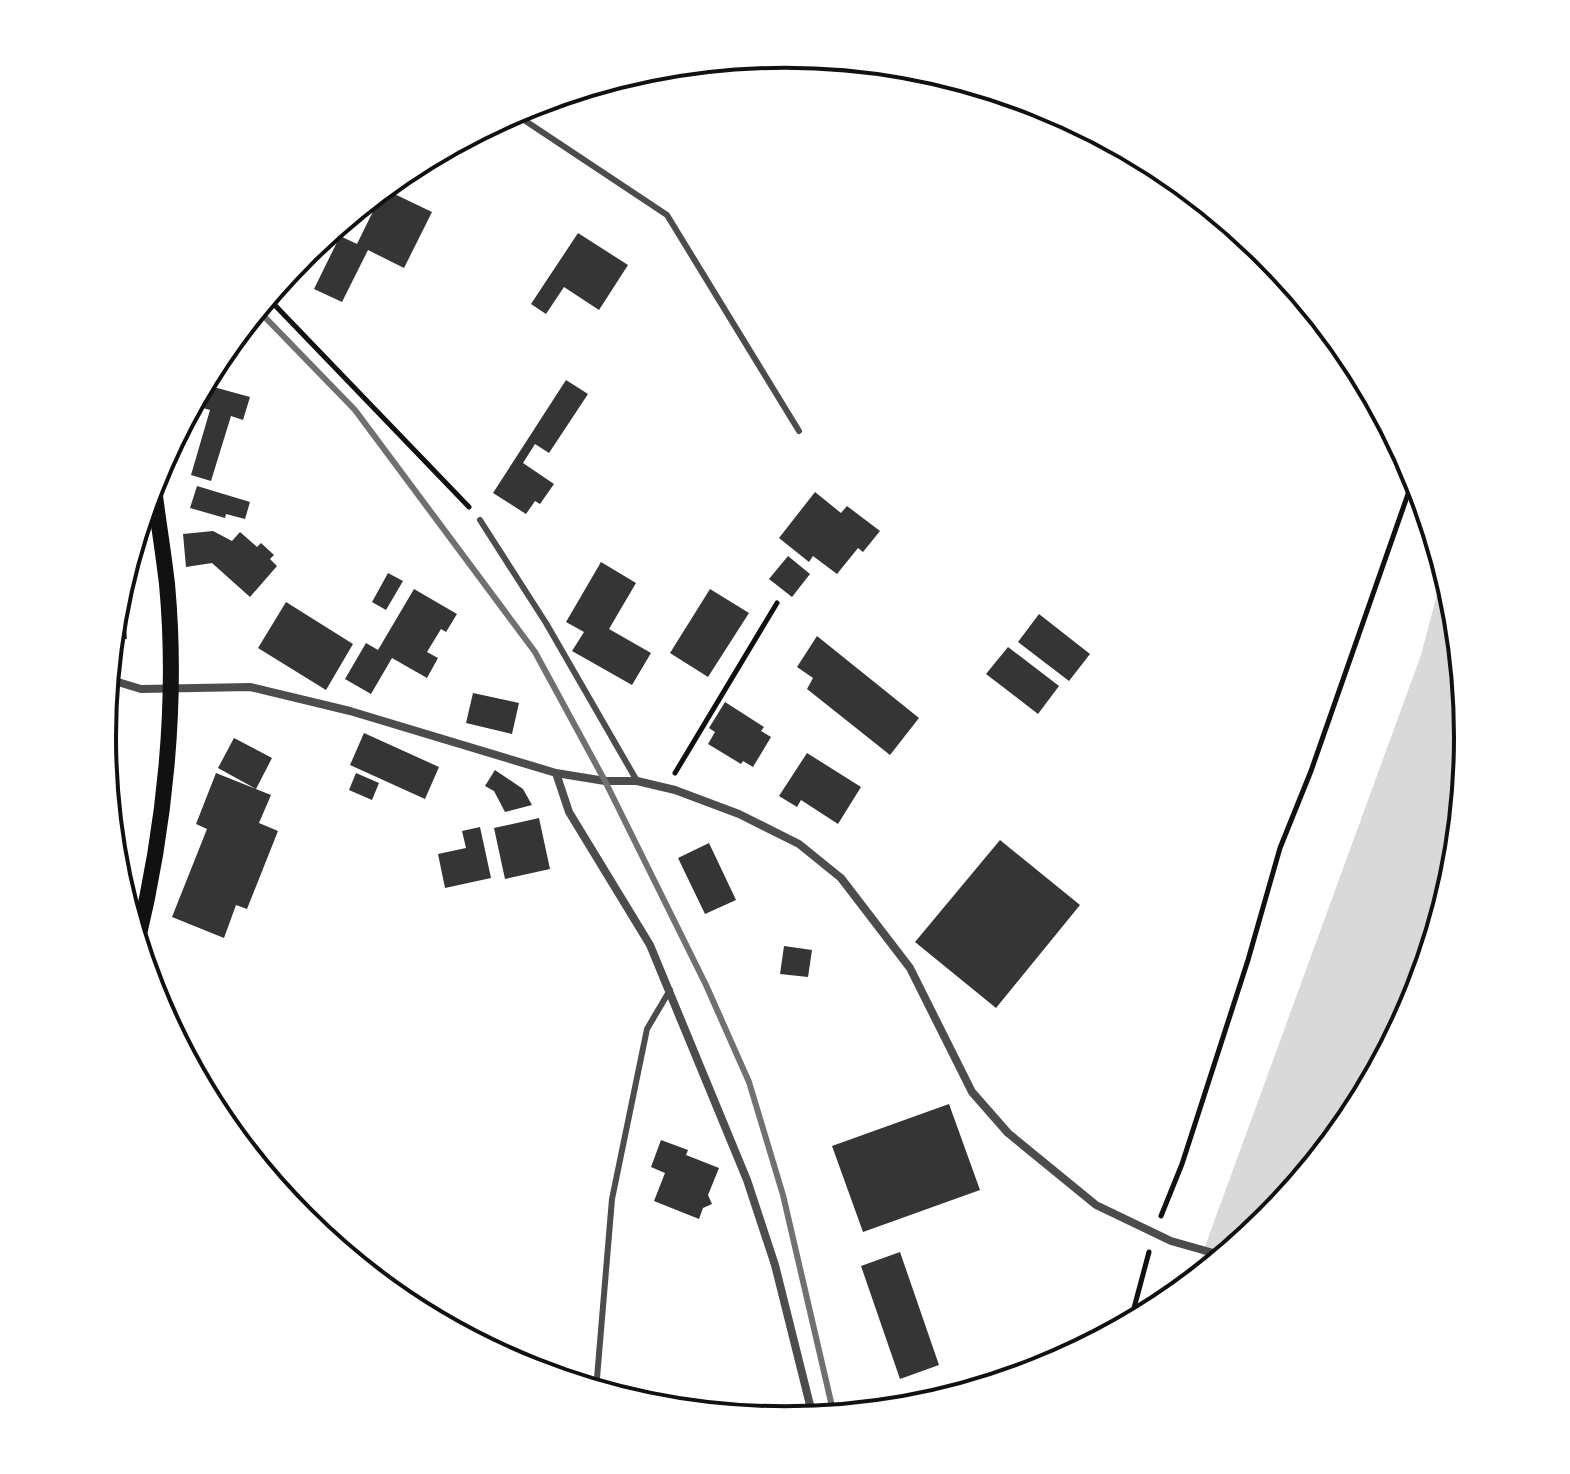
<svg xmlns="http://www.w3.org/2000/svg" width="1570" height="1474" viewBox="0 0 1570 1474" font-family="'DejaVu Sans',sans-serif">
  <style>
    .water { fill: #d9d9d9 }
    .building { fill: #353535 }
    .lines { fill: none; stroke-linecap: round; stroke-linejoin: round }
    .path { stroke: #111; stroke-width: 5 }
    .service { stroke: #4c4c4c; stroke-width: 6 }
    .minor { stroke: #4c4c4c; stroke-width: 8 }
    .secondary { stroke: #111; stroke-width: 16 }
    .rail { stroke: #707070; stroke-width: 6 }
    .rim { fill: none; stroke: #111; stroke-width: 4 }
  </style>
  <rect width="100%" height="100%" fill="#fff"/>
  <path class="water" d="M 1444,568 L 1455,604 L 1468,737 L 1455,871 L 1416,999 L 1353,1117 L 1268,1220 L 1192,1282 L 1421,655 Z"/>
  <path class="building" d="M 384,189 L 432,212 L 404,268 L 368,250 L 342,302 L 314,289 L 340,236 L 357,244 Z
    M 578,233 L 628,265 L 599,310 L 564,287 L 546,314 L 531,304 Z
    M 566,380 L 588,394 L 549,453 L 535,444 L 523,463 L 554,484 L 540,504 L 535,501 L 526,514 L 493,493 Z
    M 210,386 L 250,397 L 243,420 L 231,416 L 211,481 L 191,475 L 210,410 L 203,408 Z
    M 197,486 L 250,502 L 245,519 L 226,514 L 225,518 L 190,508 Z
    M 815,492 L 841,513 L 847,506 L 880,531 L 863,552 L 858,548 L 837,574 L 813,556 L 809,562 L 779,538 Z
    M 213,531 L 232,541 L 240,532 L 257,547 L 261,543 L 274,555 L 270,559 L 277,566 L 250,597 L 212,563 L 186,567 L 183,534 Z
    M 788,556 L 810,574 L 792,597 L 769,579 Z
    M 601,562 L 636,583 L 609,629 L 651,653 L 632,685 L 572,651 L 584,632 L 566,622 Z
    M 388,573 L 403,581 L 386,610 L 372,602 Z
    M 122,580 L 127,639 L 112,640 L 115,603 Z
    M 414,589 L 457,614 L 446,632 L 441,629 L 427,652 L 438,658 L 427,678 L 392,658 L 371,694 L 345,679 L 366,643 L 378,650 Z
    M 710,589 L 749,613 L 708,677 L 670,653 Z
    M 286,602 L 353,644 L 326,690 L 258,648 Z
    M 1039,614 L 1090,654 L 1069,681 L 1018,642 Z
    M 817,636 L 919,718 L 890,755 L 807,689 L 813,678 L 797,667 Z
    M 1008,647 L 1059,686 L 1038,714 L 986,674 Z
    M 473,693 L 519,703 L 512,734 L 466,723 Z
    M 725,702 L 764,727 L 761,731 L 771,737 L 753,767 L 743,761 L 741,764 L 708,744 L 715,732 L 709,728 Z
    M 364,733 L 439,767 L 425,799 L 350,765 Z
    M 234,738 L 272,758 L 256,789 L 218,768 Z
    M 807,753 L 861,787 L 838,824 L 801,800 L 797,807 L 779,796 Z
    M 495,770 L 523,789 L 532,805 L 505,812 L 494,791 L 485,786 Z
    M 216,773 L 271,795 L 259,823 L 278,831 L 247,909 L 236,905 L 224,938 L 172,917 L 207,829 L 196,824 Z
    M 356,773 L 379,783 L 372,800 L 349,790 Z
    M 539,818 L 550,869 L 505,879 L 494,828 Z
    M 480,827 L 491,878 L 445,888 L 438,854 L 466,848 L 462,831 Z
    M 1000,840 L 1080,905 L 996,1008 L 915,942 Z
    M 709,843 L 736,900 L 705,914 L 678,858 Z
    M 784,946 L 812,950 L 808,977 L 780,974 Z
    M 949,1104 L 980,1190 L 863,1232 L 832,1146 Z
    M 661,1140 L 688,1150 L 686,1155 L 719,1168 L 708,1195 L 712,1204 L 703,1208 L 699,1219 L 654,1201 L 665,1173 L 651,1167 Z
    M 900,1252 L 939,1365 L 900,1379 L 861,1266 Z"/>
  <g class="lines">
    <path class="path" d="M 267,297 L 469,507
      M 675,773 L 777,603
      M 1161,1216 L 1182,1164 L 1248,960 L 1280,848 L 1311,771 L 1408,494 L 1413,471
      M 1130,1323 L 1149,1252"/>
    <path class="service" d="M 512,112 L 667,215 L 799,431
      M 480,520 L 546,623 L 637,781
      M 596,1390 L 612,1199 L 647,1029 L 670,990"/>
    <path class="minor" d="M 108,679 L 141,689 L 250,687 L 350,711 L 556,773 L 605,781 L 637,781 L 675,790 L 739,814 L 799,844 L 841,878 L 910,968 L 972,1092 L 1008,1133 L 1096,1205 L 1171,1241 L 1224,1256
      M 556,773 L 569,812 L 650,945 L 747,1180 L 775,1265 L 813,1417"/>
    <path class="secondary" d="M 137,943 C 165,828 178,702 167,584 C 163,549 157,515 153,480"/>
    <path class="rail" d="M 257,309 L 355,410 L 535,652 L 605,781 L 706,985 L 749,1082 L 783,1195 L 834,1415"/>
  </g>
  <path d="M0 0H1570V1474H0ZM116 737a669 669 0 1 1 1338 0a669 669 0 1 1-1338 0Z" fill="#fff" fill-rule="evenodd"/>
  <path class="rim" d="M116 737a669 669 0 1 1 1338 0a669 669 0 1 1-1338 0Z"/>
</svg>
